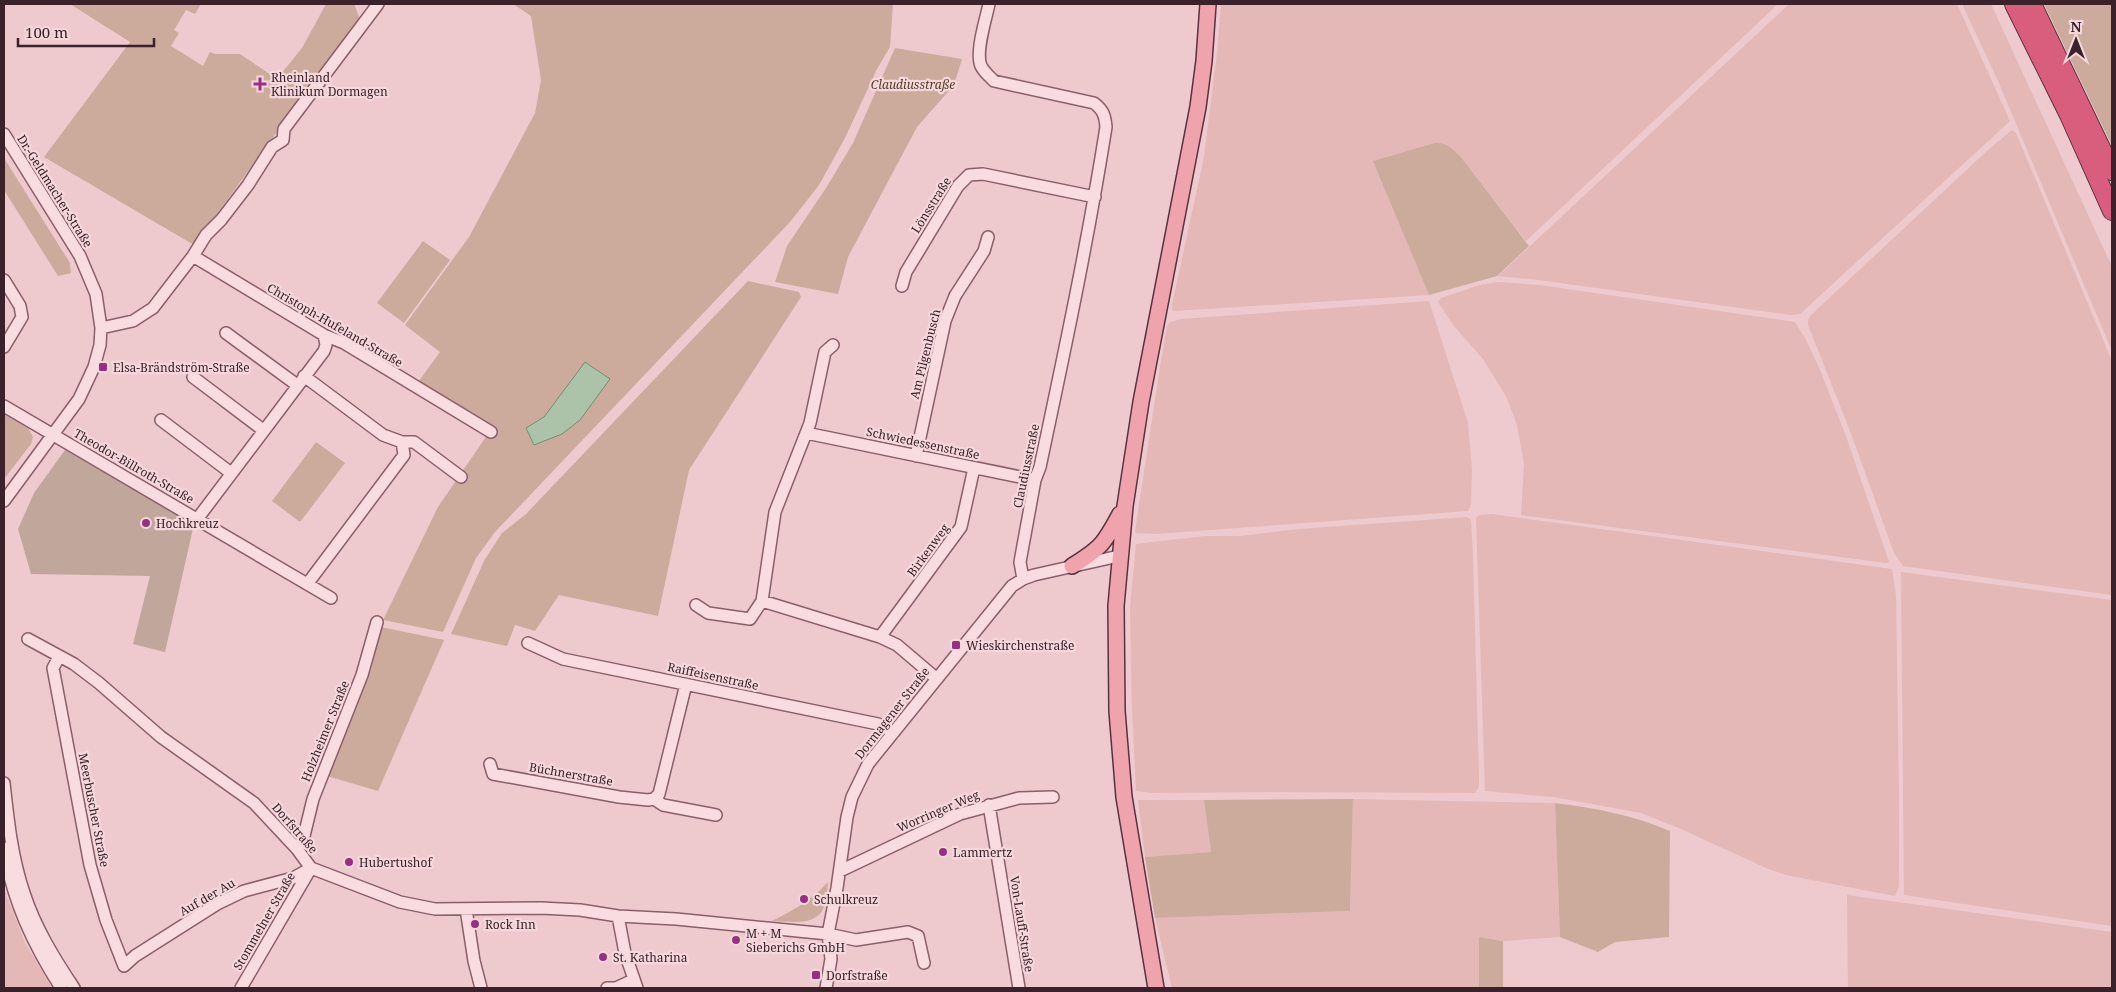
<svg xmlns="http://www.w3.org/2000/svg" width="2116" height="992" viewBox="0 0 2116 992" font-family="'Noto Serif',serif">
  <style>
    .farmland { fill: #e3b8b6 }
    .green { fill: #ccab9d; fill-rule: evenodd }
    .cemetery { fill: #c1a79b }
    .water { fill: #acc2a9; stroke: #729070 }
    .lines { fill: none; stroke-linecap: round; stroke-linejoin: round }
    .minor-casing { stroke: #8a5e6a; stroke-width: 14 }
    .major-casing { stroke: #58323f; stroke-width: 18 }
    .highway-casing { stroke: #58323f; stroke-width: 20 }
    .minor { stroke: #f8dcdf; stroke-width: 11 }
    .major { stroke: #efa3ac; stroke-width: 15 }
    .highway { stroke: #d95e7d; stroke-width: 18 }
    .poi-dot { fill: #973084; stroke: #f5d8db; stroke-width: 2 }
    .labels { text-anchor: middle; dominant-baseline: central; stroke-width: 4.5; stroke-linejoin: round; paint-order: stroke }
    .poi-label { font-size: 12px; fill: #3b2129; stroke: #f5d8db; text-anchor: start }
    .park-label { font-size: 12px; font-style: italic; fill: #563c28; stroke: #f5d8db }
    .street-label { font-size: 12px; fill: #3b2129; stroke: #f5d8db }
  </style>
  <rect width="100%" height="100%" fill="#eec9cd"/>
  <path class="farmland" d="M 1221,4 L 1778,4 L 1526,241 L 1461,157 L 1374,161 L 1429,295 L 1174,311 L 1172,310 L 1172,305 L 1204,157 L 1217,53 Z
    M 1789,4 L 1957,4 L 2010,121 L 1800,314 L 1791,315 L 1539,280 L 1498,276 Z
    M 1962,4 L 1991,4 L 2112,267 L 2112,351 L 1998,81 Z
    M 2012,130 L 2016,133 L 2112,361 L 2112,595 L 1903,566 L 1894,553 L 1852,436 L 1808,325 L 1808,320 L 1811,315 L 1988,150 Z
    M 1498,282 L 1539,285 L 1795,322 L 1806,340 L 1821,372 L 1847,439 L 1889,562 L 1886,563 L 1521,515 L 1524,464 L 1517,425 L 1507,398 L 1483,359 L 1453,325 L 1438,302 L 1441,298 L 1480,285 Z
    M 1429,301 L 1468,423 L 1472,470 L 1471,504 L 1468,511 L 1155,534 L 1136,533 L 1135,531 L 1160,367 L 1167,326 L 1170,322 L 1181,319 Z
    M 1492,514 L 1892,569 L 1896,596 L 1899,798 L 1899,886 L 1895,896 L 1786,875 L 1766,868 L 1681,829 L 1641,813 L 1554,797 L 1485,791 L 1476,518 L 1479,515 Z
    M 1467,517 L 1471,520 L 1473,556 L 1479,778 L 1479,786 L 1475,793 L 1280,792 L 1153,793 L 1136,791 L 1132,709 L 1130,607 L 1136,544 L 1205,536 L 1241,536 L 1299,529 Z
    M 1901,572 L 2112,600 L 2112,926 L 1904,895 Z
    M 1353,799 L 1555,803 L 1560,937 L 1503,941 L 1479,937 L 1479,988 L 1172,988 L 1155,918 L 1350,911 Z
    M 1138,800 L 1204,800 L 1211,852 L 1145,857 Z
    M 4,889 L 25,943 L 52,988 L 4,988 Z
    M 1847,895 L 2112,932 L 2112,988 L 1848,988 Z"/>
  <path class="green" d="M 70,4 L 201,4 L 195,14 L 186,10 L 174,30 L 179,33 L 171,46 L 203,66 L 210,52 L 215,54 L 240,54 L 277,79 L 302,48 L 326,4 L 354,4 L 360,19 L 194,245 L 44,157 L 130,42 Z
    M 513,4 L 893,4 L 890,47 L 877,69 L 845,138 L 819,185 L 790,222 L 495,532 L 476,558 L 443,632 L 383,620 L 438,507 L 494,425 L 487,426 L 416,385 L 440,352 L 405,325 L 469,237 L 535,113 L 541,80 L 531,16 ZM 544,417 L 534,444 L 526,428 Z
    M 2044,4 L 2112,4 L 2112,146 Z
    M 895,48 L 962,59 L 954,85 L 917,127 L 848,257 L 838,294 L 775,282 L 787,246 L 826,188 L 853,143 Z
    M 1435,143 C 1447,142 1453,150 1461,157 L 1529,246 L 1497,276 L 1429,295 L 1373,161 Z
    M 4,158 L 70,263 L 71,273 L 58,276 L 4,190 Z
    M 423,241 L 450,260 L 404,323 L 377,303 Z
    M 748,281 L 799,292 L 801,297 L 689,470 L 658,616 L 559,595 L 535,631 L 515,625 L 507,646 L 451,634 L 485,559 L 502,533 L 526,514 Z
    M 4,414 L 28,428 L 33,437 L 31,444 L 4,479 Z
    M 316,442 L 345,463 L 300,522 L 272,501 Z
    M 381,627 L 444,640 L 378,791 L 327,776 L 371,670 Z
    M 1353,799 L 1350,911 L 1155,918 L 1145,857 L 1211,852 L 1204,800 Z
    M 1555,803 C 1595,808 1633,815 1670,831 L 1669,937 L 1615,942 L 1598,952 L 1560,937 Z
    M 828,882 C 827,890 827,902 823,909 C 815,927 787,921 772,921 C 794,910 812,900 828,882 Z
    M 1479,937 L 1503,941 L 1503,988 L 1479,988 Z"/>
  <path class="cemetery" d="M 65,450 L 194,524 L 165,652 L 133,644 L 150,576 L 31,574 L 18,529 L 34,493 Z"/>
  <path class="water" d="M 585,362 L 610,379 L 580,420 L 562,434 L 534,445 L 526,428 L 544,417 Z"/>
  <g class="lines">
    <defs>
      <path id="minor" d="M 989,4 C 986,19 975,52 981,66 C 984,72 989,76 994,81 L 1094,103 C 1103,110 1105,115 1106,127 C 1088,241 1064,354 1040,467 L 1035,480 L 1022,551 L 1020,562 L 1023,579
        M 4,134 L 80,256 L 96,294 L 101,328 L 100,345 L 94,367 L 79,399 L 4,501
        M 193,256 L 324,335 L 344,343 L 491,432
        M 4,280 L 20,306 L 22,317 L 4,347
        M 902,286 L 906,272 L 958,186 L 969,175 L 983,174 L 1095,197
        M 101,328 L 133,321 L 153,308 L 193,256 L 206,235 L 221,220 L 248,185 L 272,147 L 283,140 L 284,129 L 378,4
        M 226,333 L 297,385
        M 304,376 L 383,435 L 402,442 L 414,442 L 461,477
        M 193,377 L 263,430
        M 4,406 L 331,598
        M 161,420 L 231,473
        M 806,433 L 1035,480
        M 916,456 L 945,321 L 955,296 L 984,251 L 988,237
        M 198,518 L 324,351 L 326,345 L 324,335
        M 308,583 L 404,455 L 402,442
        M 762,601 L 880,637 L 897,645 L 937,679
        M 696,605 L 708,613 L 750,619 L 762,601 L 775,512 L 810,423 L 825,352 L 833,345
        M 880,637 L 961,527 L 974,468
        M 28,639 L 74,664 L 99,683 L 161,737 L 254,803 L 297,849 L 311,868 L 400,902 L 435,909 L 541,908 L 580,910 L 618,916 L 676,919 L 828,934 L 856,940 L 908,932 L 918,936 L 924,963
        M 528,643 L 563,659 L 878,724 L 894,732
        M 59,657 L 53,668 L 90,865 L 106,920 L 124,966 L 135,956 L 217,904 L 244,891 L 293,878 L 311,868
        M 490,764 L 493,774 L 619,797 L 648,800 L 654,799 L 659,794 L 686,684
        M 4,783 C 8,820 12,858 24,893 C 35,927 54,958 74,988
        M 654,799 L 663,805 L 716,815
        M 989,805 L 1019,988
        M 4,848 C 12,900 33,944 61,988
        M 297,849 L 303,840 L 313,799 L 362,675 L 377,622
        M 840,871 L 960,814 L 1019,798 L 1053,797
        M 466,909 L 474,961 L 481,988
        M 618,916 L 625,953 L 637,988
        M 241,988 L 311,868
        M 607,988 L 616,988 L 633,980
        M 826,988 L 831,959 L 828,934 L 837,888 L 847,817 L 852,797 L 868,764 L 1012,586 L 1023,579 L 1034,575 L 1119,556"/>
      <path id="major" d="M 1072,566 C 1101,548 1104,544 1120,514
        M 1156,988 L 1124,797 L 1117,711 L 1116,606 L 1125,506 L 1141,402 L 1198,107 L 1204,61 L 1208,4"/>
      <path id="highway" d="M 2014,4 L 2069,115 L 2112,211
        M 2032,4 L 2112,171"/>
    </defs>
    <use href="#minor" class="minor-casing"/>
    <use href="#major" class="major-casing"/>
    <use href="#highway" class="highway-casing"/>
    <use href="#minor" class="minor"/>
    <use href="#major" class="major"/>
    <use href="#highway" class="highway"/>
  </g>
  <g class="poi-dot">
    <path d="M257.5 76.5h5v5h5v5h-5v5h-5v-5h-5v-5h5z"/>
    <rect x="98" y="362" width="10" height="10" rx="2.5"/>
    <circle cx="146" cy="523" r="5"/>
    <rect x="951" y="640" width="10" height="10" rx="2.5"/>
    <circle cx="943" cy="852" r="5"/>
    <circle cx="349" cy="862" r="5"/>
    <circle cx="804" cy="899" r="5"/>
    <circle cx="475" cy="924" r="5"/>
    <circle cx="736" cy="940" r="5"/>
    <circle cx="603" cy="957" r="5"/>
    <rect x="811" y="970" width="10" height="10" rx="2.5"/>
  </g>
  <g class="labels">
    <g class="poi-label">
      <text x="271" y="77">Rheinland<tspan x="271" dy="14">Klinikum Dormagen</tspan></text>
      <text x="113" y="367">Elsa-Brändström-Straße</text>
      <text x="156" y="523">Hochkreuz</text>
      <text x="966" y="645">Wieskirchenstraße</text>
      <text x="953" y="852">Lammertz</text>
      <text x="359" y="862">Hubertushof</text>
      <text x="814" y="899">Schulkreuz</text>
      <text x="485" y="924">Rock Inn</text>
      <text x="746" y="933">M + M<tspan x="746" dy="14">Sieberichs GmbH</tspan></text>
      <text x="613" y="957">St. Katharina</text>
      <text x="826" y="975">Dorfstraße</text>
    </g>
    <g class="park-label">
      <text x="913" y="84">Claudiusstraße</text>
    </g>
    <g class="street-label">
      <text transform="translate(55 191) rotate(58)">Dr.-Geldmacher-Straße</text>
      <text transform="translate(931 205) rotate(-58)">Lönsstraße</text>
      <text transform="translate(335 325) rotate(30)">Christoph-Hufeland-Straße</text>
      <text transform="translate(925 354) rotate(-76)">Am Pilgenbusch</text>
      <text transform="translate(923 443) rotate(12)">Schwiedessenstraße</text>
      <text transform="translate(134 466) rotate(30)">Theodor-Billroth-Straße</text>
      <text transform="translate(1026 466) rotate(-78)">Claudiusstraße</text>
      <text transform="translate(928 550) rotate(-54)">Birkenweg</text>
      <text transform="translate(713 676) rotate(12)">Raiffeisenstraße</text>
      <text transform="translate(892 713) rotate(-52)">Dormagener Straße</text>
      <text transform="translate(325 731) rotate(-68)">Holzheimer Straße</text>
      <text transform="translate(571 774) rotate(10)">Büchnerstraße</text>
      <text transform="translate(94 810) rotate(79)">Meerbuscher Straße</text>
      <text transform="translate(938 811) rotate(-23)">Worringer Weg</text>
      <text transform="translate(295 828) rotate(49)">Dorfstraße</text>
      <text transform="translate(207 897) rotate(-30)">Auf der Au</text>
      <text transform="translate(264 921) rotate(-60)">Stommelner Straße</text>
      <text transform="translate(1022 924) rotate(81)">Von-Lauff-Straße</text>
    </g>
  </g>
  <rect width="2116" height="992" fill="none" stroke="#3b2129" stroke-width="10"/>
  <g transform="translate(2076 40)" stroke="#f5d8db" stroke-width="4" paint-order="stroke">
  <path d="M0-4L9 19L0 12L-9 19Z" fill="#3b2129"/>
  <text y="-8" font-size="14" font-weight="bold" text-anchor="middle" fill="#3b2129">N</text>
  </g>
  <path d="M18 38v8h136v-8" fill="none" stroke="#3b2129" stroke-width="2.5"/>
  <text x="25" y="38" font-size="15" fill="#3b2129" stroke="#f5d8db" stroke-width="4" paint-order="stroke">100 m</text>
</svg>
